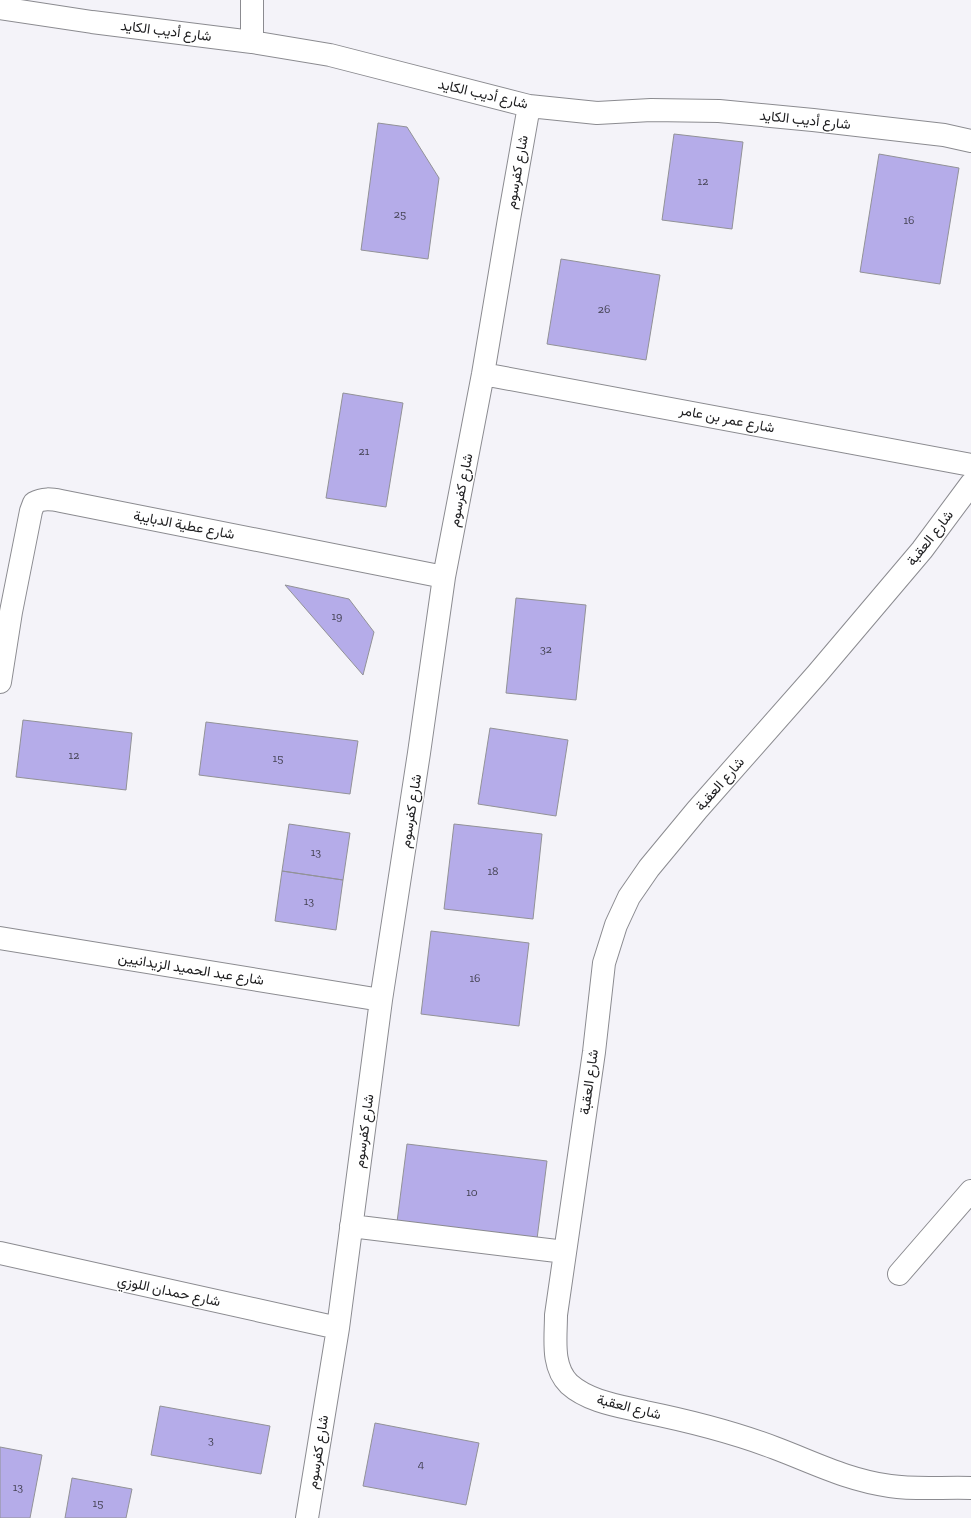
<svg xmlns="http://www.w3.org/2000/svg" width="971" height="1518" viewBox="0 0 971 1518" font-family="'Zilla Slab',Vazirmatn,serif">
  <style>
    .building { fill: #b5ace9; stroke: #929297 }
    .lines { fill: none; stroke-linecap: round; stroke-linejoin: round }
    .street-casing { stroke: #8b8b90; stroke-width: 24 }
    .street { stroke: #fff; stroke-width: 22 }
    .labels { text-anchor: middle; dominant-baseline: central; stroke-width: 3; stroke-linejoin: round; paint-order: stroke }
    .number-label { font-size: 12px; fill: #454354 }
    .street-label { font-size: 14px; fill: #202022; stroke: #fff }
  </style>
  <rect width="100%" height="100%" fill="#f4f3f9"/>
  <path class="building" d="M 378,123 L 407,127 L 439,178 L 428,259 L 361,250 Z
    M 674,134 L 743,142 L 732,229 L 662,220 Z
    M 879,154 L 959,168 L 940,284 L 860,272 Z
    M 561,259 L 660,275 L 646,360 L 547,344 Z
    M 343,393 L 403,403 L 386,507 L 326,498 Z
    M 285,585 L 349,599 L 374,632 L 363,675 Z
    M 516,598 L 586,605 L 576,700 L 506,693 Z
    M 23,720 L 132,733 L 126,790 L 16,777 Z
    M 206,722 L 358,741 L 350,794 L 199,775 Z
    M 490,728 L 568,740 L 556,816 L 478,804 Z
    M 289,824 L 350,833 L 343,880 L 282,871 Z
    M 454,824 L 542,834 L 533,919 L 444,909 Z
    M 282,871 L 343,880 L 336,930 L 275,921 Z
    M 431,931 L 529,943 L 519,1026 L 421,1014 Z
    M 407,1144 L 547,1161 L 537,1239 L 397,1222 Z
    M 160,1406 L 270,1426 L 261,1474 L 151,1455 Z
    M 375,1423 L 479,1443 L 466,1505 L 363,1486 Z
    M 0,1447 L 42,1455 L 30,1518 L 0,1518 Z
    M 72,1478 L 132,1489 L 126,1518 L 65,1518 Z"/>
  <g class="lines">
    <defs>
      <path id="street" d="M 252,0 L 252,42
        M 0,8 L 92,22 L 252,42 L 330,55 L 529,106 L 597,113 L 651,110 L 719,111 L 813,120 L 944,135 L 971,141
        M 483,374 L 971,465
        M 971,484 L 922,550 L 817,674 L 697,810 L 649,868 L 629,897 L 616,925 L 604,963 L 594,1052 L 556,1315 C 556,1338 551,1366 569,1384 C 589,1402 620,1406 645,1412 C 689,1421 733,1432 775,1448 C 815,1463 847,1480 890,1486 C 917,1490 943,1487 971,1488
        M 0,682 L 11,612 L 31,511 L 34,503 C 43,498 51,499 61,501 L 444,577
        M 0,938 L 381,1000
        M 351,1226 L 565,1252
        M 0,1253 L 338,1328
        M 899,1274 L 971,1191
        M 307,1518 L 338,1328 L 381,1000 L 419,753 L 444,577 L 483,374 L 509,219 L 529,106"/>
    </defs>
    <use href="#street" class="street-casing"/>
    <use href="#street" class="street"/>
  </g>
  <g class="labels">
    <g class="number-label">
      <text x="703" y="181">12</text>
      <text x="400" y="214">25</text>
      <text x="909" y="220">16</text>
      <text x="604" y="309">26</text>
      <text x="364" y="451">21</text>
      <text x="337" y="616">19</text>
      <text x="546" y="649">32</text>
      <text x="74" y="755">12</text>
      <text x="278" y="758">15</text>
      <text x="316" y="852">13</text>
      <text x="493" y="871">18</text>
      <text x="309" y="901">13</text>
      <text x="475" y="978">16</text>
      <text x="472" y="1192">10</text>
      <text x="211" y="1440">3</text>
      <text x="421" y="1464">4</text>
      <text x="18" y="1487">13</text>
      <text x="98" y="1503">15</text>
    </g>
    <g class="street-label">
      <text transform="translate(166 31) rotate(7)">شارع أديب الكايد</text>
      <text transform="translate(483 94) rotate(13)">شارع أديب الكايد</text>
      <text transform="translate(805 120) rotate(6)">شارع أديب الكايد</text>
      <text transform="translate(517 172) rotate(-80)">شارع كفرسوم</text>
      <text transform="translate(727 419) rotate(11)">شارع عمر بن عامر</text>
      <text transform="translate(461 490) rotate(-79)">شارع كفرسوم</text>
      <text transform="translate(184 525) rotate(11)">شارع عطية الدبايبة</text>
      <text transform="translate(930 538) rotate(-52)">شارع العقبة</text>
      <text transform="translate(720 784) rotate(-49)">شارع العقبة</text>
      <text transform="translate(411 811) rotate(-81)">شارع كفرسوم</text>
      <text transform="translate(191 969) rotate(9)">شارع عبد الحميد الزيدانيين</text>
      <text transform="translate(589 1082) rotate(-82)">شارع العقبة</text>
      <text transform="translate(364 1131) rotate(-82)">شارع كفرسوم</text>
      <text transform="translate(169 1291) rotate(12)">شارع حمدان اللوزي</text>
      <text transform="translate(629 1407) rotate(14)">شارع العقبة</text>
      <text transform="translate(318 1452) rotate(-81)">شارع كفرسوم</text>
    </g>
  </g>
</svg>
